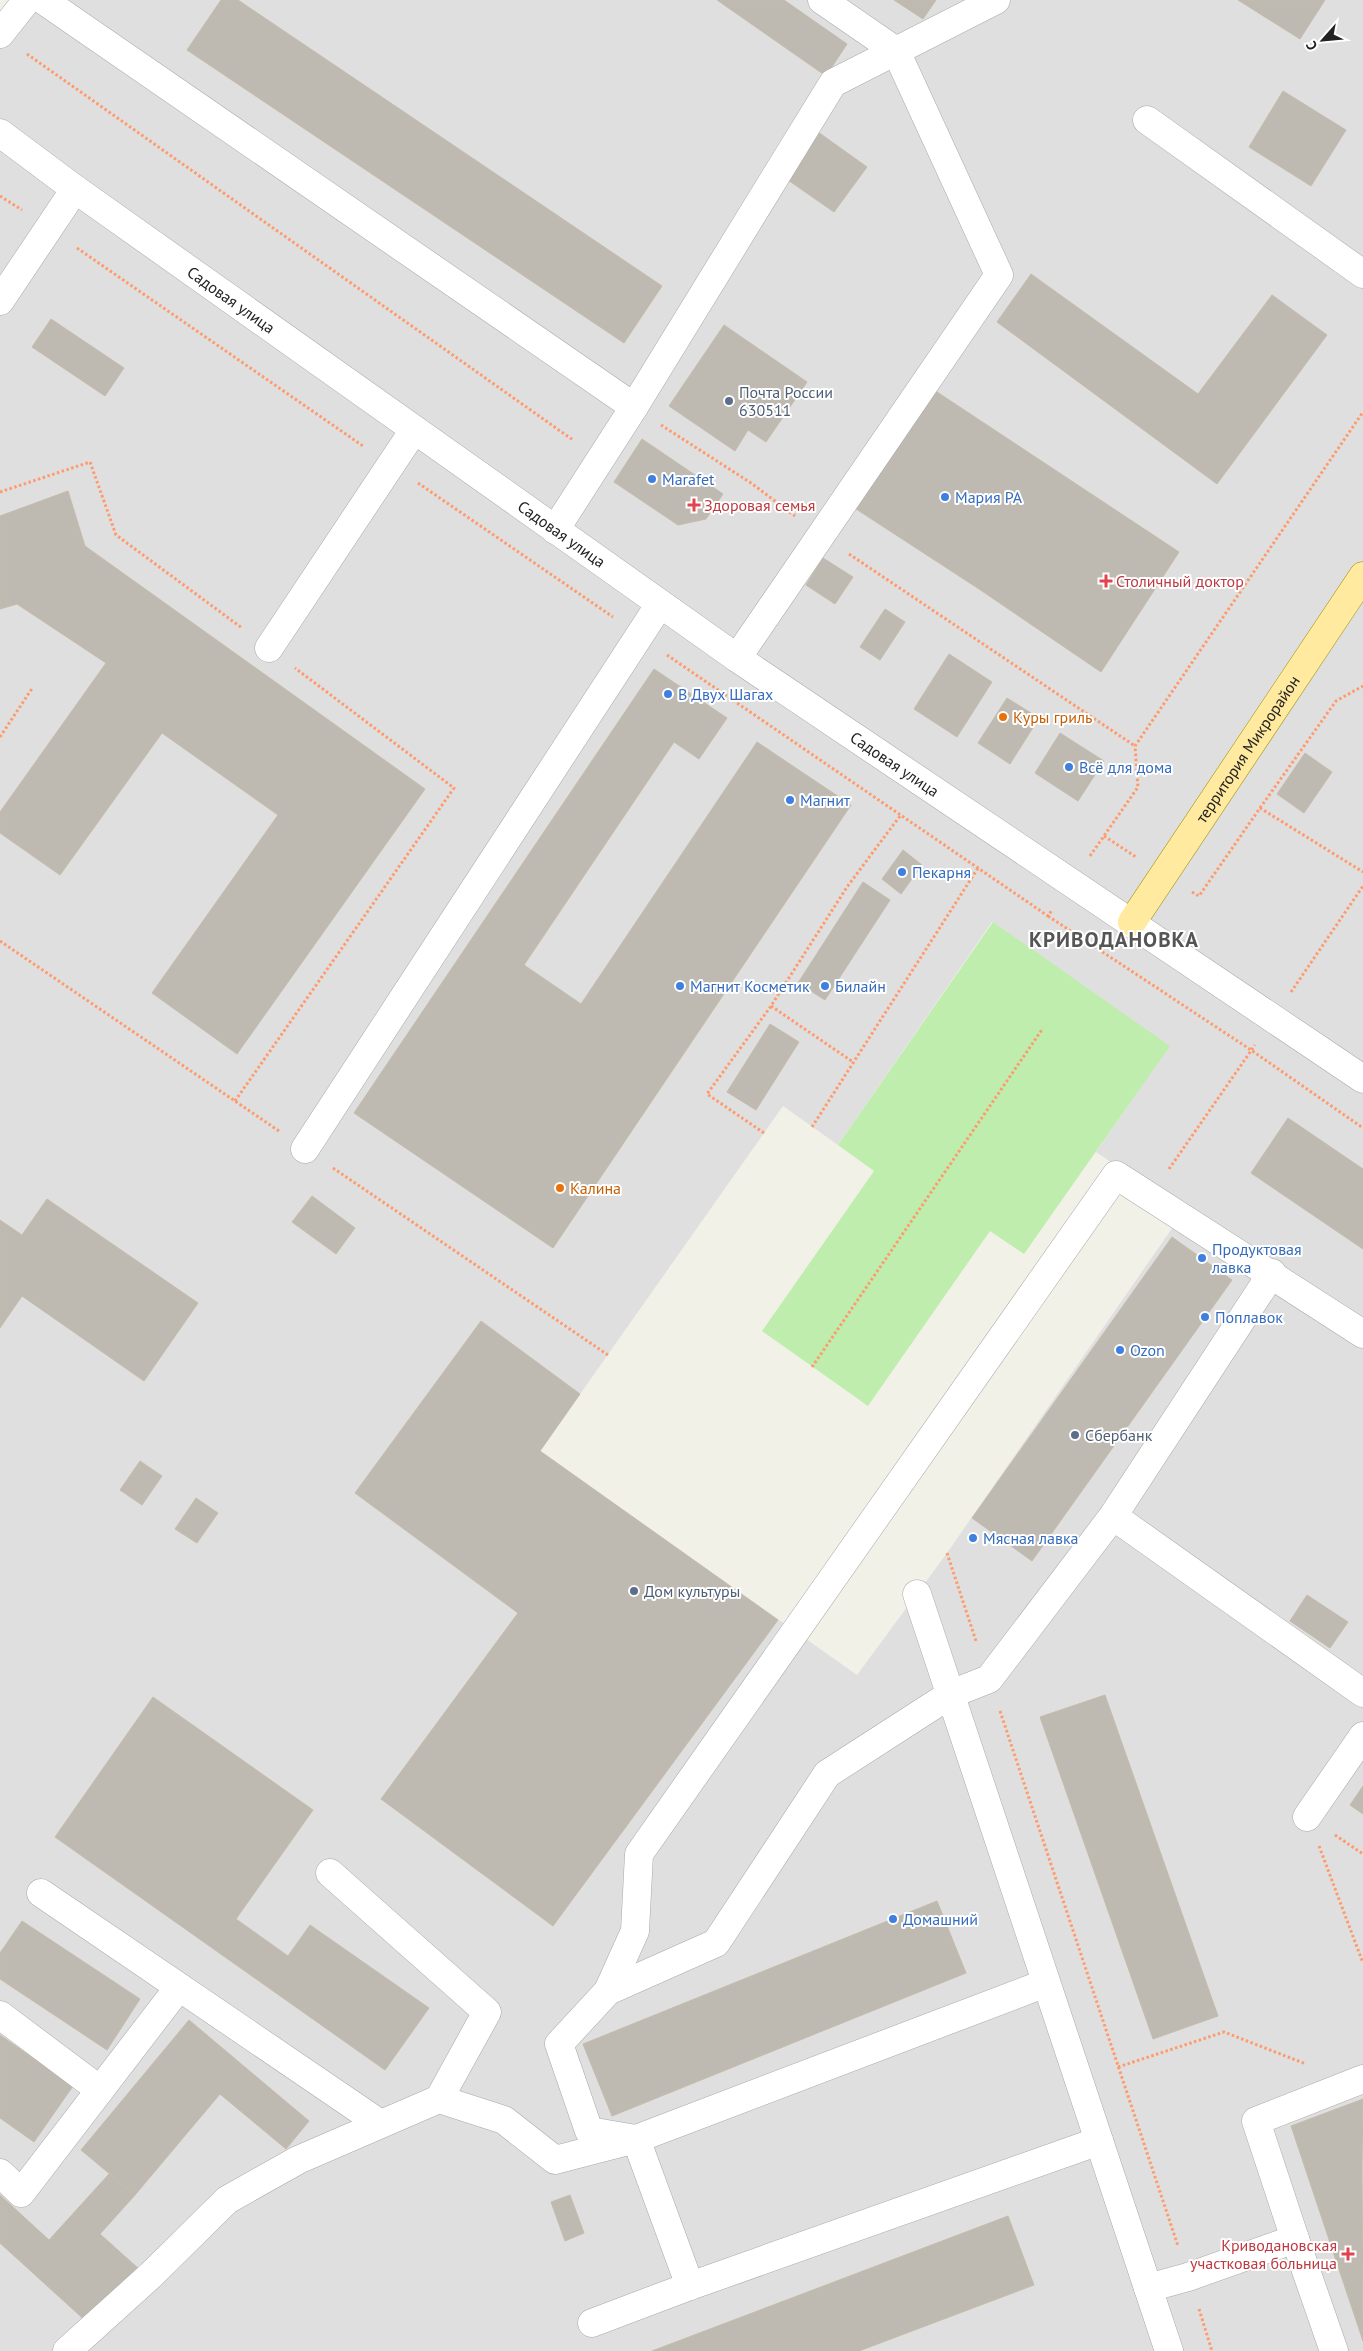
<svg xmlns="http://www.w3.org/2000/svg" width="1363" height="2351" viewBox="0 0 1363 2351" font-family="'PT Sans',sans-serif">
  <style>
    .residential { fill: #e0dfdf; fill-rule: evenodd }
    .grass { fill: #bfedad }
    .building { fill: #bfbab1; stroke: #c5bbaa }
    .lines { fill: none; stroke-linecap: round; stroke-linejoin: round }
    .minor-casing { stroke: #a9a9a9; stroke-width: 29 }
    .major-casing { stroke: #9f8c00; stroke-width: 29 }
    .path { stroke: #ff9a6c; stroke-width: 3; stroke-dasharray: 2.5 2.5; stroke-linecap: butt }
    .minor { stroke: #fff; stroke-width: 28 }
    .major { stroke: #ffeaa0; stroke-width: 28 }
    .service-dot { fill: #5c6f8a; stroke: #fff; stroke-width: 2 }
    .shop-dot { fill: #3f7fe0; stroke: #fff; stroke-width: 2 }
    .health-dot { fill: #e0444e; stroke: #fff; stroke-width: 2 }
    .food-dot { fill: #e8710a; stroke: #fff; stroke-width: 2 }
    .labels { text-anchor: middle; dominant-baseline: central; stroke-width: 4; stroke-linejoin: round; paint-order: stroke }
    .street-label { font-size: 16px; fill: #222; stroke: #fff }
    .service-label { font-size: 16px; fill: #4e5e75; stroke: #fff; text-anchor: start }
    .shop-label { font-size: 16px; fill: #366cbe; stroke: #fff; text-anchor: start }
    .health-label { font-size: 16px; fill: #be3a42; stroke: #fff; text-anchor: start }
    .food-label { font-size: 16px; fill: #c56008; stroke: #fff; text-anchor: start }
    .district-label { font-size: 21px; font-weight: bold; letter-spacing: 1px; fill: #555; stroke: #fff }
  </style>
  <rect width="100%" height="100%" fill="#f2f1e8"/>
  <path class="residential" d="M 27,0 L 1363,0 L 1363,2351 L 0,2351 L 0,34 ZM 992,922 L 1169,1046 L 1096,1152 L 1184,1211 L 947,1553 L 857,1675 L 540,1451 L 783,1106 L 838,1145 Z"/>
  <path class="grass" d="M 993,922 L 1170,1046 L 1024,1254 L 990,1231 L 868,1406 L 762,1331 L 874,1171 L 838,1145 Z"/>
  <path class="building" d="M 221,0 L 238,0 L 662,286 L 624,343 L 187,50 Z
    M 717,0 L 784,0 L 847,44 L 826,76 Z
    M 894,0 L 936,0 L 923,19 Z
    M 1238,0 L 1325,0 L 1300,39 Z
    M 1283,91 L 1346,130 L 1311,186 L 1249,147 Z
    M 818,132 L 867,167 L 834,212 L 785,178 Z
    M 1031,274 L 1198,394 L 1272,295 L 1327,335 L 1217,484 L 997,322 Z
    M 51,319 L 124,368 L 105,396 L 32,347 Z
    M 724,325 L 807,382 L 766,442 L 748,430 L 735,451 L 669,406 Z
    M 931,388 L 1179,552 L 1101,672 L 979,589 L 853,507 Z
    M 642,439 L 723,494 L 706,519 L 678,525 L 614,482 Z
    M 68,491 L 85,546 L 425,789 L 237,1054 L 152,993 L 278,815 L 162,733 L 60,875 L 0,833 L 0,812 L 106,663 L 17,604 L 0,609 L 0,516 Z
    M 823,558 L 853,577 L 835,604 L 806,585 Z
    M 885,609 L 905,622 L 880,660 L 860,647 Z
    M 949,654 L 992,682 L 957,737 L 914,709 Z
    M 654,669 L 727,718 L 699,759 L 674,742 L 524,965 L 581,1004 L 757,742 L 851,805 L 553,1248 L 354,1113 Z
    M 1007,698 L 1039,718 L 1010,764 L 978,743 Z
    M 1060,733 L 1104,761 L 1078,801 L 1035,773 Z
    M 1305,753 L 1332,772 L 1304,813 L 1277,794 Z
    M 903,850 L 922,865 L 901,894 L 882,879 Z
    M 863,882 L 890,900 L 825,1000 L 798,983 Z
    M 770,1024 L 799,1042 L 756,1110 L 727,1092 Z
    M 1288,1118 L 1363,1169 L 1363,1249 L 1251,1173 Z
    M 312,1196 L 355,1228 L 336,1254 L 292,1222 Z
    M 47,1199 L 198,1303 L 144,1381 L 22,1296 L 0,1328 L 0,1220 L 22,1235 Z
    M 1172,1237 L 1232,1280 L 1032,1561 L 972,1518 Z
    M 481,1321 L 580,1394 L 540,1451 L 778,1620 L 553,1926 L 381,1799 L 518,1613 L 355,1493 Z
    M 140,1461 L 162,1476 L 142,1505 L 120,1490 Z
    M 196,1498 L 218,1513 L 197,1543 L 175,1529 Z
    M 1307,1595 L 1348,1622 L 1330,1648 L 1290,1621 Z
    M 1105,1695 L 1218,2016 L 1153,2039 L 1040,1717 Z
    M 153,1697 L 313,1810 L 236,1919 L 288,1956 L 310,1925 L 429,2008 L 385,2070 L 55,1837 Z
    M 1363,1786 L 1363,1814 L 1350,1805 Z
    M 937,1901 L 966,1973 L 612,2116 L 583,2044 Z
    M 22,1921 L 140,1999 L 107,2050 L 0,1979 L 0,1953 Z
    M 189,2020 L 309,2121 L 286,2149 L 220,2094 L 135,2195 L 81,2150 Z
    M 0,2035 L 73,2086 L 34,2142 L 0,2118 Z
    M 1363,2099 L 1362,2165 L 1363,2341 L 1291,2126 Z
    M 109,2174 L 135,2195 L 100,2234 L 139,2269 L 89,2324 L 0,2243 L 0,2195 L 49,2240 Z
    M 570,2195 L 584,2233 L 565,2241 L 551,2202 Z
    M 1008,2216 L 1034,2285 L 859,2351 L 652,2351 Z"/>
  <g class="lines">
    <defs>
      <g id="minor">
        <path d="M 43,0 L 634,407"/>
        <path d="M 0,34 L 27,0"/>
        <path d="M 1147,120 L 1363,274"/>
        <path id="s1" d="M 0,133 L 75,189 L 737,658 L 1363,1079"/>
        <path d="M 0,301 L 75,189"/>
        <path d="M 555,530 L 634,407 L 833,83 L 996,0"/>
        <path d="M 269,648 L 414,430"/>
        <path d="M 737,658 L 999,275 L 896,51 L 822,0"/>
        <path d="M 305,1149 L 660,604"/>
        <path d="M 1113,1516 L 1363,1693"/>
        <path d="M 917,1594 L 1169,2351"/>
        <path d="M 1307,1817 L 1363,1736"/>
        <path d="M 330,1873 L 487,2012 L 439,2099"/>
        <path d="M 41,1893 L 379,2123"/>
        <path d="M 1046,1983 L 636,2139 L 589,2131 L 559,2044 L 608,1991 L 716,1943 L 827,1774 L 951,1694 L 989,1679 L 1113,1516 L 1272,1273"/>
        <path d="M 608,1991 L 635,1931 L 639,1854 L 1116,1175 L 1363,1334"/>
        <path d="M 0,2015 L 100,2090"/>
        <path d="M 0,2173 L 21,2193 L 179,1987"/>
        <path d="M 1295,2239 L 1256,2121 L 1363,2079"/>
        <path d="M 1148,2288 L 1188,2277 L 1295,2239 L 1334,2351"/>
        <path d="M 592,2323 L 690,2286 L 1099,2141"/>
        <path d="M 67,2351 L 151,2275 L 227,2200 L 298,2160 L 439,2099 L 504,2120 L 555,2160 L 636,2139 L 690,2286"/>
      </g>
      <g id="major">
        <path id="s2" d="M 1132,922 L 1363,576"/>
      </g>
    </defs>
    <use href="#minor" class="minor-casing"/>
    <use href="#major" class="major-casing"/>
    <path class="path" d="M 27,54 L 573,440
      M 0,196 L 22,210
      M 77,248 L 363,446
      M 661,425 L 751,483 L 795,516
      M 418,483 L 613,617
      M 0,492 L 90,462 L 116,535 L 242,628
      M 849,554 L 1135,746
      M 667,655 L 1048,916 L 1052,910
      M 0,737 L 33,687
      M 1260,808 L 1336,701 L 1363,686
      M 1104,836 L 1136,857
      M 1090,856 L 1138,787 L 1135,746 L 1363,412
      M 1192,892 L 1199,896 L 1260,808 L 1363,872
      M 1048,916 L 1251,1050 L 1363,1128
      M 0,941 L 279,1131
      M 1291,992 L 1363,886
      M 771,1006 L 853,1062
      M 235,1101 L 454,788 L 295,668
      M 812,1127 L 978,868
      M 764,1133 L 707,1094 L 771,1006 L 847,887 L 900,816
      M 333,1168 L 608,1355
      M 1169,1169 L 1255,1045
      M 812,1367 L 1043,1028
      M 947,1553 L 976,1641
      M 1000,1711 L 1178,2246
      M 1335,1835 L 1363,1854
      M 1319,1846 L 1363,1963
      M 1118,2067 L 1224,2032 L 1306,2064
      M 1199,2309 L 1212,2351"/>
    <use href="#minor" class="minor"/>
    <use href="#major" class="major"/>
  </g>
  <g class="service-dot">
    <circle cx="729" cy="401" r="5"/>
    <circle cx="1075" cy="1435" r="5"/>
    <circle cx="634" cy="1591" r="5"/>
  </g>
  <g class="shop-dot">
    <circle cx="652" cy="479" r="5"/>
    <circle cx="945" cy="497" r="5"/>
    <circle cx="668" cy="694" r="5"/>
    <circle cx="1069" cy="767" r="5"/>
    <circle cx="790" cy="800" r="5"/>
    <circle cx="902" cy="872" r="5"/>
    <circle cx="680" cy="986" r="5"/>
    <circle cx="825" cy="986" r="5"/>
    <circle cx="1202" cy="1258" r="5"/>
    <circle cx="1205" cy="1317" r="5"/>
    <circle cx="1120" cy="1350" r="5"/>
    <circle cx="973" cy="1538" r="5"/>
    <circle cx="893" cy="1919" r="5"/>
  </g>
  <g class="health-dot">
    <path d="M691.5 497.5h5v5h5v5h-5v5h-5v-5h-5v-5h5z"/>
    <path d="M1103.5 573.5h5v5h5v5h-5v5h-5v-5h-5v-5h5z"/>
    <path d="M1345.5 2246.5h5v5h5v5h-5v5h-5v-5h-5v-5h5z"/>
  </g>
  <g class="food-dot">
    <circle cx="1003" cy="717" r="5"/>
    <circle cx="560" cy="1188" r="5"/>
  </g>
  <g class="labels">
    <g class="street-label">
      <text stroke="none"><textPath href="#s1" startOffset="285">Садовая улица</textPath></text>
      <text stroke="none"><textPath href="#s1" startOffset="690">Садовая улица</textPath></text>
      <text stroke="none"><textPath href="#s2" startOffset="208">территория Микрорайон</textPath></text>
      <text stroke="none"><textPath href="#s1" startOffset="1095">Садовая улица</textPath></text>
    </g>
    <g class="service-label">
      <text x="739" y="392">Почта России<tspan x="739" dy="18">630511</tspan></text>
      <text x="1085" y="1435">Сбербанк</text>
      <text x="644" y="1591">Дом культуры</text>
    </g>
    <g class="shop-label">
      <text x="662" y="479">Marafet</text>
      <text x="955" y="497">Мария РА</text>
      <text x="678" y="694">В Двух Шагах</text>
      <text x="1079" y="767">Всё для дома</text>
      <text x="800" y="800">Магнит</text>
      <text x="912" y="872">Пекарня</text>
      <text x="690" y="986">Магнит Косметик</text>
      <text x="835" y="986">Билайн</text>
      <text x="1212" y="1249">Продуктовая<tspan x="1212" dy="18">лавка</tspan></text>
      <text x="1215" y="1317">Поплавок</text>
      <text x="1130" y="1350">Ozon</text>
      <text x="983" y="1538">Мясная лавка</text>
      <text x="903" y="1919">Домашний</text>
    </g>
    <g class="health-label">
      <text x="704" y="505">Здоровая семья</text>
      <text x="1116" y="581">Столичный доктор</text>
      <text x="1337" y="2245" text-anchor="end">Криводановская<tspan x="1337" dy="18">участковая больница</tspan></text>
    </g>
    <g class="food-label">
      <text x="1013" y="717">Куры гриль</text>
      <text x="570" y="1188">Калина</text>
    </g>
    <g class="district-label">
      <text x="1114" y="939">КРИВОДАНОВКА</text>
    </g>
  </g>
  <g transform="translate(1323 40) rotate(243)" stroke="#ffffff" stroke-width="4" paint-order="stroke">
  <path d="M0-4L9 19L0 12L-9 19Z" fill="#222222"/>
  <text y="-8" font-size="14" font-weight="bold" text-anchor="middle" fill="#222222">С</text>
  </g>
</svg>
